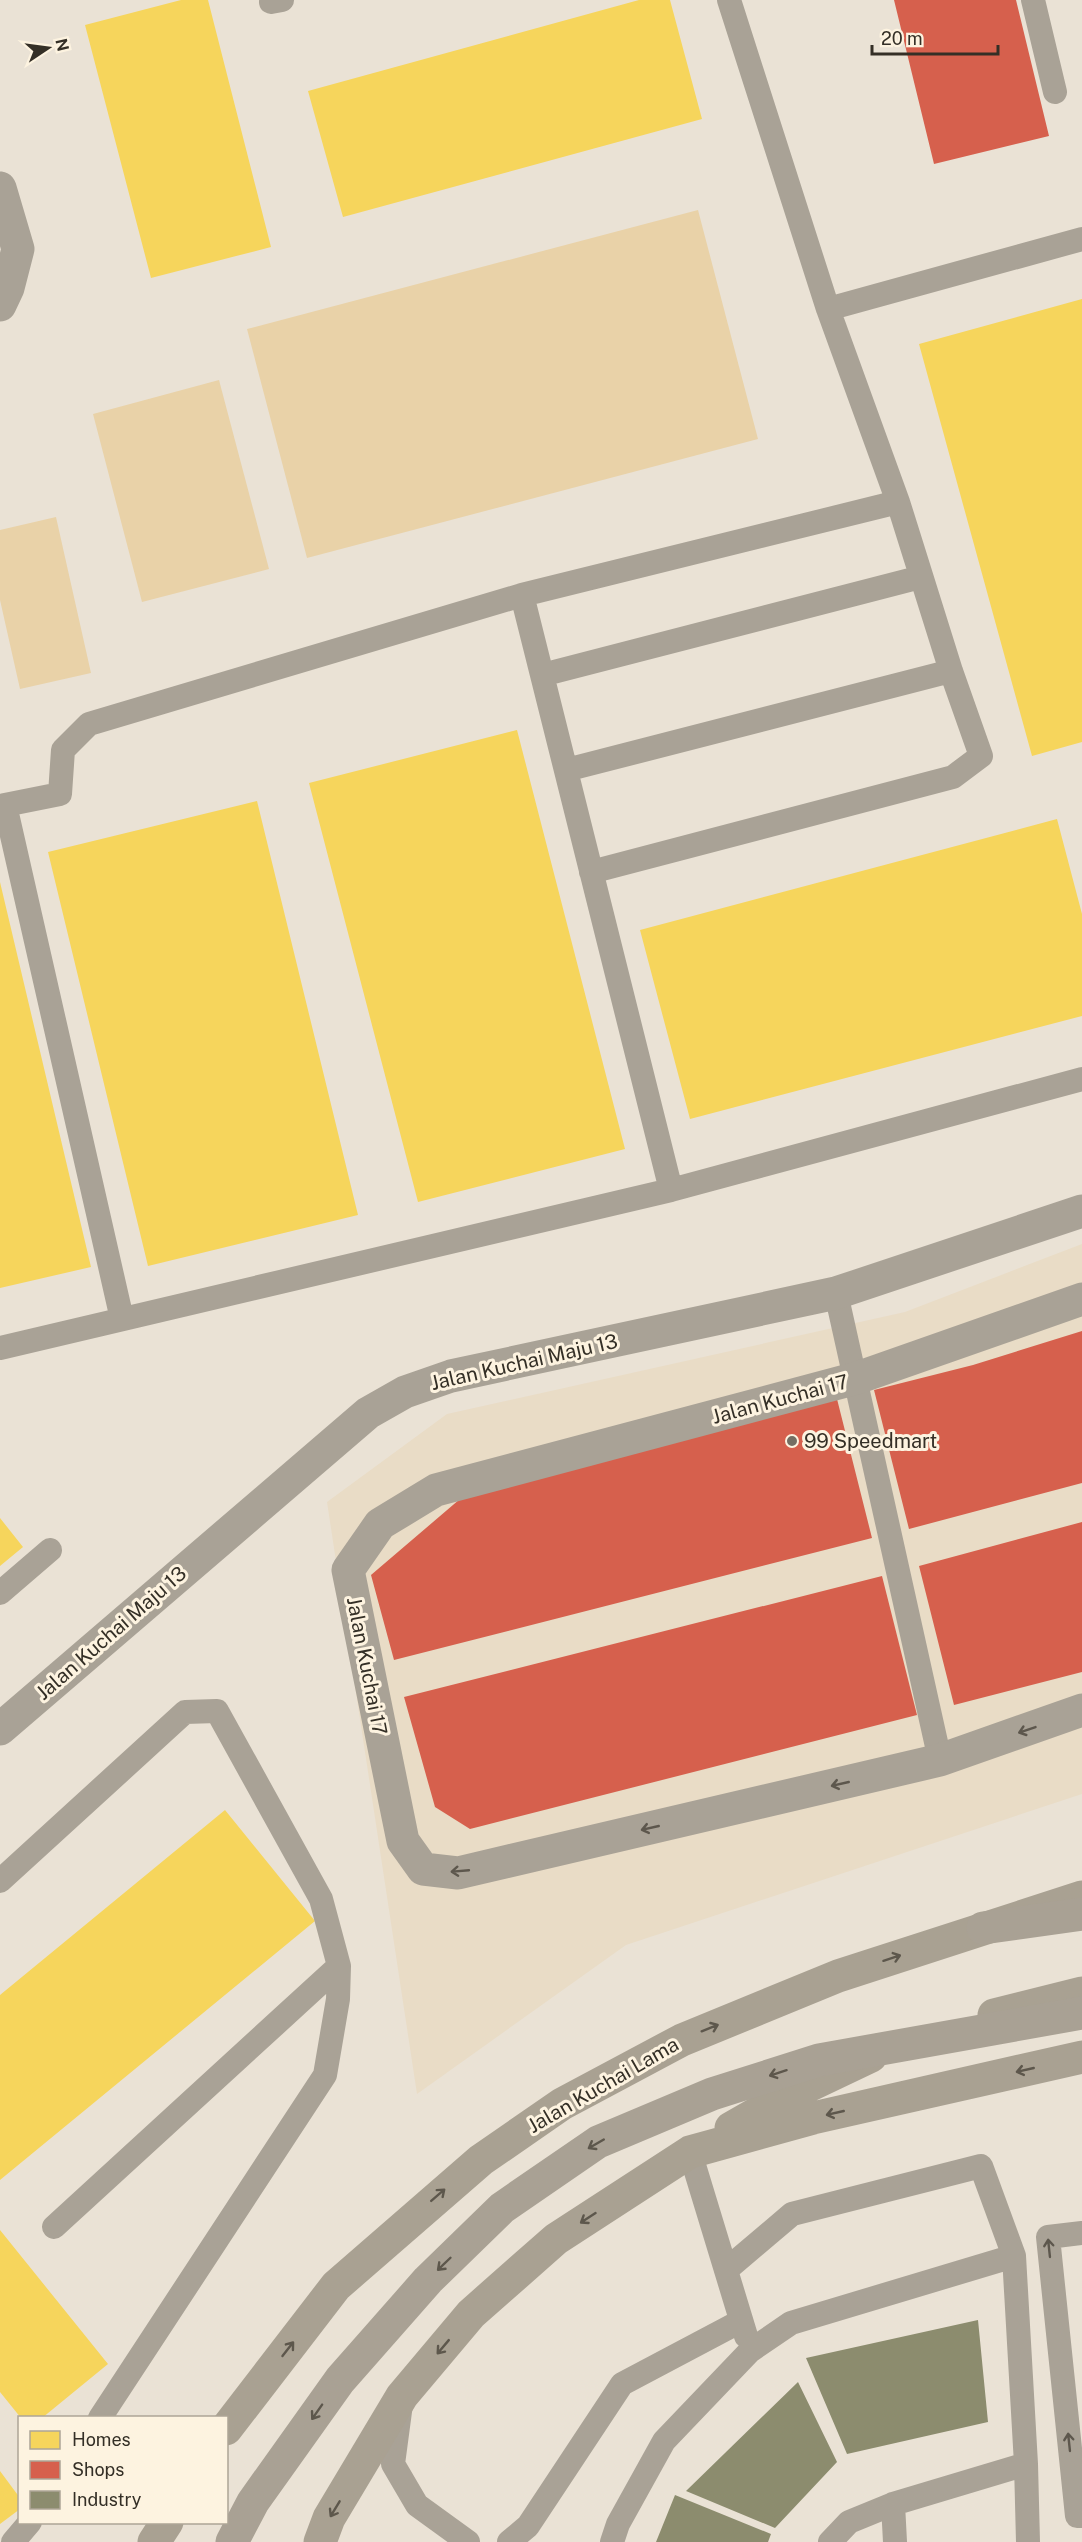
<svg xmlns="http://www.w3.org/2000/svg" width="1082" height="2542" viewBox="0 0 1082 2542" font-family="'Public Sans',sans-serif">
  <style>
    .built { fill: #e9dcc6 }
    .green { fill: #e9d2a8 }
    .homes { fill: #f6d55c }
    .shops { fill: #d6604d }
    .industry { fill: #8c8c6e }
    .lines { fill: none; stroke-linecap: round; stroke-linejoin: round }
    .service { stroke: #a9a296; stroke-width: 24 }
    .minor { stroke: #a9a296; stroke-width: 33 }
    .secondary { stroke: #a9a192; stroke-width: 33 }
    .motorway { stroke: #a9a194; stroke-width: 33 }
    .motorway-bridge { stroke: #a9a194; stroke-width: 33 }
    .oneway { stroke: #5d574d }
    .oneway2 { stroke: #5d574c }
    .poi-dot { fill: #746e63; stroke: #fdf3e0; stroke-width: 2 }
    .labels { text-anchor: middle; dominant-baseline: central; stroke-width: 6; stroke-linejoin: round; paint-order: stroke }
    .street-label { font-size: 20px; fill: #342f26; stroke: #fdf3e0 }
    .poi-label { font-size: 20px; fill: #342f26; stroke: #fdf3e0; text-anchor: start }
  </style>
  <rect width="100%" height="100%" fill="#eae2d5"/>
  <path class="built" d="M 1082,1244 L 1082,1794 L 626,1945 L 417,2094 L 327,1502 L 447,1414 L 905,1312 Z"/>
  <path class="green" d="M 698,210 L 758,439 L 307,558 L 247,329 Z
    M 219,380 L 269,569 L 142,602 L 93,414 Z
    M 56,517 L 91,673 L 20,689 L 0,600 L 0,530 Z"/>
  <path class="homes" d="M 181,0 L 208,0 L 271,247 L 151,278 L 85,25 Z
    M 639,0 L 670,0 L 702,119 L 343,217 L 308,91 Z
    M 1082,299 L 1082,742 L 1032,756 L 919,344 Z
    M 517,730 L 625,1149 L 418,1202 L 309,783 Z
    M 257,801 L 358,1215 L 148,1266 L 48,852 Z
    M 1057,819 L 1082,914 L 1082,1016 L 690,1119 L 640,930 Z
    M 0,882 L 91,1267 L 0,1288 Z
    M 0,1518 L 23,1547 L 0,1566 Z
    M 225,1810 L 315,1921 L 0,2180 L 0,1995 Z
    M 0,2230 L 108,2364 L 42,2418 L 21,2418 L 0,2392 Z
    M 0,2471 L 20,2498 L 20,2509 L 0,2524 Z"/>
  <path class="shops" d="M 894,0 L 1016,0 L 1049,136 L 934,164 Z
    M 1082,1331 L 1082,1483 L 909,1529 L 874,1390 L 973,1365 Z
    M 837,1399 L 872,1538 L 394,1660 L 371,1575 L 467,1493 Z
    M 1082,1522 L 1082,1672 L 954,1705 L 919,1566 Z
    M 882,1576 L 917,1715 L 470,1829 L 435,1807 L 404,1697 Z"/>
  <path class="industry" d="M 978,2320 L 988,2422 L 847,2454 L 806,2358 Z
    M 798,2382 L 837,2462 L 775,2528 L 686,2491 Z
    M 675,2495 L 771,2534 L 768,2542 L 656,2542 Z"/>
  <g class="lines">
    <path class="service" d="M 1033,0 L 1055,92
      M 271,2 L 282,0
      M 828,309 L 1082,239
      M 522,595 L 671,1190 L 1082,1079
      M 542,675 L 921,577
      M 566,770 L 951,671
      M 5,805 L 122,1319
      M 0,806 L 60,794 L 63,750 L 89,724 L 522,595 L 898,502 L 828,309 L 729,0
      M 591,872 L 953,777 L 981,756 L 951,671 L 898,502
      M 836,1293 L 940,1760
      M 0,1348 L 671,1190
      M 0,1593 L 50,1550
      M 0,1881 L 185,1712 L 217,1711 L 321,1899 L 339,1966 L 338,1999 L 325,2075 L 100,2418
      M 690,2152 L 746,2336
      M 54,2227 L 339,1966
      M 1082,2233 L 1048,2237 L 1077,2516 L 1082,2516
      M 726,2270 L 792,2214 L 981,2166 L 1014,2256
      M 401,2404 L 393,2464 L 417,2505 L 468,2542
      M 893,2504 L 895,2542
      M 13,2542 L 30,2522
      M 509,2542 L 528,2526 L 622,2384 L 741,2321
      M 612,2542 L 618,2524 L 664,2441 L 750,2351 L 791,2323 L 1014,2256 L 1026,2464 L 1028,2542
      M 830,2542 L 849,2522 L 893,2504 L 1026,2464"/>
    <path class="minor" d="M 0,188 L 18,249 L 8,288 L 0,305
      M 1082,1299 L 857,1378 L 436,1490 L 380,1524 L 348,1570 L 403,1841 L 423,1869 L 458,1873 L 940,1760 L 1082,1710
      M 0,1729 L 368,1413 L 405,1392 L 451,1376 L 836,1293 L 1082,1211"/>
    <path class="secondary" d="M 994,2015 L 1082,1993
      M 731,2128 L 787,2096 L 871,2056
      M 226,2429 L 336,2286 L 481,2160 L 562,2104 L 682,2040 L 838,1976 L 1082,1897
      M 154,2542 L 167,2522
      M 320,2542 L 329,2518 L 402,2396 L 471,2314 L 556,2239 L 690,2152 L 813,2118 L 1082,2057"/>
    <path class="motorway" d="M 983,1928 L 1082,1914"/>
    <path class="motorway-bridge" d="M 232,2542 L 253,2502 L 340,2380 L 428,2280 L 502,2208 L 598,2142 L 712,2094 L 819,2060 L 1082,2013"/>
  </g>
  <defs><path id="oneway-shaft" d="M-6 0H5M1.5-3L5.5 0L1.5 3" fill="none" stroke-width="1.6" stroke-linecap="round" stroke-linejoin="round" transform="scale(1.5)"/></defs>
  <g class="oneway">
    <use href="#oneway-shaft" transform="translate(1027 1730) rotate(161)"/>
    <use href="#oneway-shaft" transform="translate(840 1784) rotate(167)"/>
    <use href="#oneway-shaft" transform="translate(650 1828) rotate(167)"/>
    <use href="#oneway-shaft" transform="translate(460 1871) rotate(175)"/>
    <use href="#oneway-shaft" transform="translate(1049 2248) rotate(-96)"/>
    <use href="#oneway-shaft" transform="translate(1069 2442) rotate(-96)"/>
  </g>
  <g class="oneway2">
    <use href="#oneway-shaft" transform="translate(892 1958) rotate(-18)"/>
    <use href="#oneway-shaft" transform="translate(710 2028) rotate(-22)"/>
    <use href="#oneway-shaft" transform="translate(1025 2070) rotate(167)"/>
    <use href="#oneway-shaft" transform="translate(778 2073) rotate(162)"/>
    <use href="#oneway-shaft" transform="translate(835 2113) rotate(167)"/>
    <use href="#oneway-shaft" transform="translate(596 2144) rotate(150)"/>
    <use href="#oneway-shaft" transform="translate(438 2195) rotate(-41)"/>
    <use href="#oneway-shaft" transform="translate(588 2218) rotate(147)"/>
    <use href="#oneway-shaft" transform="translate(444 2264) rotate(136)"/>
    <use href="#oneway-shaft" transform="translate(443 2347) rotate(130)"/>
    <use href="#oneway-shaft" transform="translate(288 2349) rotate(-52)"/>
    <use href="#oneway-shaft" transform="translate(317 2412) rotate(125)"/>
    <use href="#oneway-shaft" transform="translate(335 2509) rotate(121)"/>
  </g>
  <circle class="poi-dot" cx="792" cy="1441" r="6"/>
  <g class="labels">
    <g class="street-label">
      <text transform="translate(524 1362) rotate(-13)">Jalan Kuchai Maju 13</text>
      <text transform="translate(780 1399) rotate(-15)">Jalan Kuchai 17</text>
      <text transform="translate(111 1633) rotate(-41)">Jalan Kuchai Maju 13</text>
      <text transform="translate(367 1666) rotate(79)">Jalan Kuchai 17</text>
      <text transform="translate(603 2085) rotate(-30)">Jalan Kuchai Lama</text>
    </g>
    <g class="poi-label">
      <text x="804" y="1441">99 Speedmart</text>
    </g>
  </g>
  <rect x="18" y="2416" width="210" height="108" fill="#fdf3e0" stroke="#ada596" stroke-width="1.5"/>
  <rect x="30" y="2431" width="30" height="18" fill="#f6d55c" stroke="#ada596" stroke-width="1.5"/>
  <text x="72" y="2446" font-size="18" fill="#342f26">Homes</text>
  <rect x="30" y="2461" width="30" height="18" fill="#d6604d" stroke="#ada596" stroke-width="1.5"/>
  <text x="72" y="2476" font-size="18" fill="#342f26">Shops</text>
  <rect x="30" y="2491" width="30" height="18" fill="#8c8c6e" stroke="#ada596" stroke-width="1.5"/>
  <text x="72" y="2506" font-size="18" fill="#342f26">Industry</text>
  <g transform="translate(48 48) rotate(77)" stroke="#fdf3e0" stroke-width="4.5" paint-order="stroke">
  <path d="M0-4.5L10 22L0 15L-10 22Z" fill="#342f26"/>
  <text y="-9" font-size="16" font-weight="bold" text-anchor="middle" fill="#342f26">N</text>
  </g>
  <path d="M872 45v9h126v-9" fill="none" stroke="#342f26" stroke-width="3"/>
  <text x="881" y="45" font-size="18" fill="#342f26" stroke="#fdf3e0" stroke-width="4.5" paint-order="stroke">20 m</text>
</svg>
